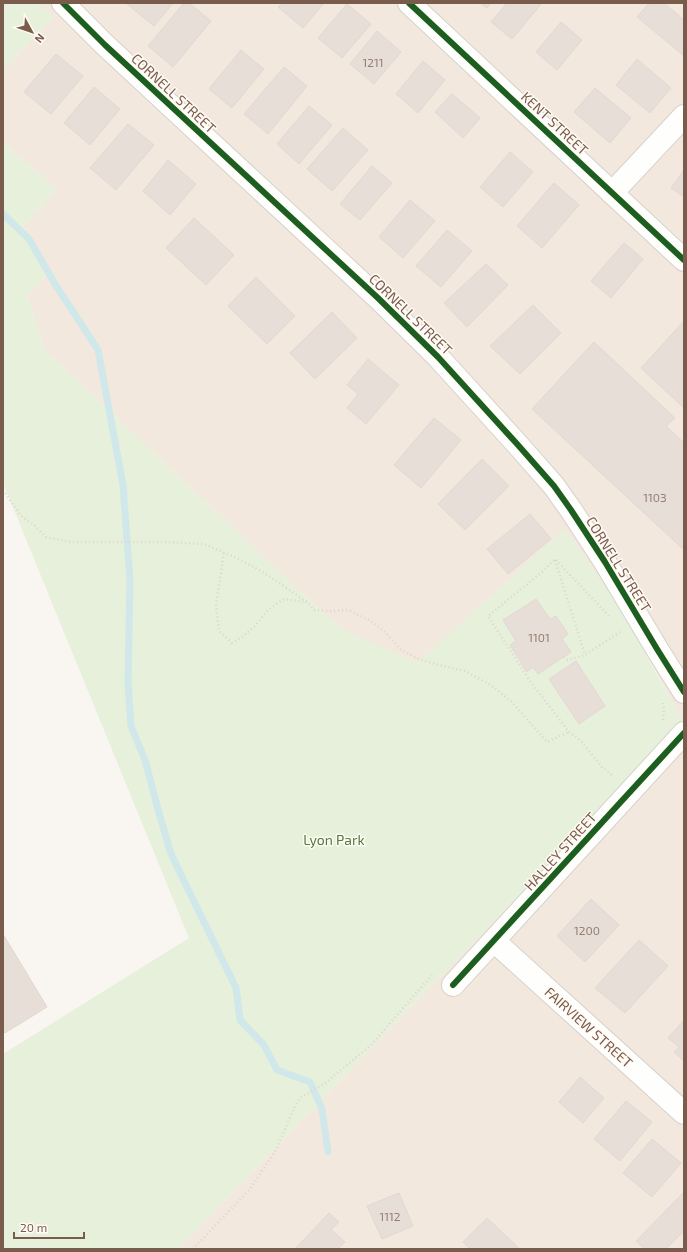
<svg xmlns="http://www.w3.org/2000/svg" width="687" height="1252" viewBox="0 0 687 1252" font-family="'Exo 2',sans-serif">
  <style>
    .residential { fill: #f2e8de }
    .green { fill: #e7f0db }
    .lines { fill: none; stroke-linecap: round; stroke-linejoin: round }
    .stream { stroke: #d0e8ea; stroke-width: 7 }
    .building { fill: #e6ded7; stroke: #e2d8d2 }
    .minor-casing { stroke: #d7d1cb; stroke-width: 24 }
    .tertiary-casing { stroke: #d7d1cb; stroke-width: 24 }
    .path { stroke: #dcd5d0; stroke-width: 2.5; stroke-dasharray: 1 3; stroke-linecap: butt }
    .minor { stroke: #fefefd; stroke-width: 22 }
    .tertiary { stroke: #fefefd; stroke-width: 22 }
    .cycleway-casing { stroke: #fffaf3; stroke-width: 8 }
    .cycleway { stroke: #1b5e20; stroke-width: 6 }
    .labels { text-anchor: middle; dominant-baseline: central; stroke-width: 3; stroke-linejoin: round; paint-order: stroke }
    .number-label { font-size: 12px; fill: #977e72 }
    .street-label { font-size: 14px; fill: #7a5c4d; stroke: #fffaf3 }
    .park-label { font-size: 14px; fill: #537a41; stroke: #fffaf3 }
  </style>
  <rect width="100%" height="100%" fill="#f9f5f0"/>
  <path class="residential" d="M 39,3 L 684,3 L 684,1249 L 178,1249 L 684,724 L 655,670 L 625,618 L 398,679 L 307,598 L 44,349 L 27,295 L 49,273 L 23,226 L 57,190 L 3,142 L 3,70 L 53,17 Z"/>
  <path class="green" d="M 3,3 L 39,3 L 53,17 L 3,70 Z
    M 3,142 L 57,190 L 23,226 L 49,273 L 27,295 L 44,349 L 307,598 L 342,629 L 417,663 L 565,528 C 586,558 607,588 626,620 C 646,654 665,689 684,724 L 178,1249 L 3,1249 L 3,1054 L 189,938 L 3,483 Z"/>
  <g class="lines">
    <path class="stream" d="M 3,214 L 29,239 L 55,284 L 98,350 L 123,485 L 130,581 L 128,683 L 131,726 L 145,760 L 159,813 L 171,854 L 236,988 L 240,1020 L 264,1045 L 277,1070 L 310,1082 L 322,1109 L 328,1152"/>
  </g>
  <path class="building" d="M 128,3 L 173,3 L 154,26 L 127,4 Z
    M 184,3 L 189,3 L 211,21 L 173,67 L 148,46 Z
    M 282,3 L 324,3 L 303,28 L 278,7 Z
    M 480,3 L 491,3 L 487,8 Z
    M 507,3 L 542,3 L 512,39 L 491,22 Z
    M 649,3 L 664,3 L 684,20 L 684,56 L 637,17 Z
    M 347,4 L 371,24 L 342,58 L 318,38 Z
    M 561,22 L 582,40 L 557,70 L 536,52 Z
    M 377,31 L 401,52 L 374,84 L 350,64 Z
    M 241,50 L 264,69 L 232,108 L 209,89 Z
    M 56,54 L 83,76 L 51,114 L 24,92 Z
    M 637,59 L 671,88 L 650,113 L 616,85 Z
    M 423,61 L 445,80 L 418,113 L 396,94 Z
    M 284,67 L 307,86 L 268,134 L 244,114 Z
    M 94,87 L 120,109 L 90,145 L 64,123 Z
    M 595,88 L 631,118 L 610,143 L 574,112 Z
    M 452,94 L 480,118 L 463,138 L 435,112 Z
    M 309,106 L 332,125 L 299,164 L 277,144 Z
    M 128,124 L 154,145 L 116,190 L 90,168 Z
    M 343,128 L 368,150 L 332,191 L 307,169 Z
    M 510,152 L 533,172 L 503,207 L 480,187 Z
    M 168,160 L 196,184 L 170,215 L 143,191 Z
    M 372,166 L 392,183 L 360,220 L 340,204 Z
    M 684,170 L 684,197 L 671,188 Z
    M 554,183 L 579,205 L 542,248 L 517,226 Z
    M 410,200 L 435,221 L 403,258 L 379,237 Z
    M 194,218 L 234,255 L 206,285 L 166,248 Z
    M 447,230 L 472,251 L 441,287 L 416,266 Z
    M 624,243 L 643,259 L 611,298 L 591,281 Z
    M 486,264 L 508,285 L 467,327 L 444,303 Z
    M 256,277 L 295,316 L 267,344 L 228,306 Z
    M 533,305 L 561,333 L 520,374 L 490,346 Z
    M 332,312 L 357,338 L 315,379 L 290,353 Z
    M 684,321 L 684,408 L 641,368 Z
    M 594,342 L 675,418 L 666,426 L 684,443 L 684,550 L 532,409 Z
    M 368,359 L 399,385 L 366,424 L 347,408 L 358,394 L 347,385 Z
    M 434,418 L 461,440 L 421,488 L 394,465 Z
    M 482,459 L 509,486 L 465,530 L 438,504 Z
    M 530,514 L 551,539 L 508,574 L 487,549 Z
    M 536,599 L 550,619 L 556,616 L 568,634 L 562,639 L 571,652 L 538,674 L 533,667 L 527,672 L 510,645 L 516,641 L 503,620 Z
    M 576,661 L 605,706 L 579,724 L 549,679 Z
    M 591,899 L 619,925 L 585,962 L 557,936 Z
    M 3,934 L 47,1007 L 5,1033 L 3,1030 Z
    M 639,940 L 668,966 L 625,1013 L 595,988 Z
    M 684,1020 L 684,1061 L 674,1052 L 679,1047 L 668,1038 Z
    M 580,1077 L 604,1098 L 583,1123 L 559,1102 Z
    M 626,1101 L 652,1122 L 620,1161 L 594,1139 Z
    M 652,1139 L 681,1163 L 652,1197 L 623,1173 Z
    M 684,1192 L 684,1231 L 666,1249 L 644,1249 L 636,1241 Z
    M 399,1193 L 413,1226 L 382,1239 L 367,1206 Z
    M 329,1213 L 339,1222 L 331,1230 L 345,1242 L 338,1249 L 295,1249 Z
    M 487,1218 L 520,1249 L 470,1249 L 463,1242 Z"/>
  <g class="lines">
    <defs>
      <path id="minor" d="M 63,3 L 105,45 L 378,298 L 438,357 L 518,445 L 554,486 L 571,510 L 605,562 L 657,649 L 684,692
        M 612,193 L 684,116
        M 494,941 L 684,1113
        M 453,985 L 684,733"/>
      <path id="tertiary" d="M 409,3 L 684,260"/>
    </defs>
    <use href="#minor" class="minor-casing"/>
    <use href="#tertiary" class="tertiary-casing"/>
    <path class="path" d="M 3,490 L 21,516 L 35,526 L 46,537 L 71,542 L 164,542 L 204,544 L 239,559 L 266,574 L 307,602 L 315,610 L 329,611 L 348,610 L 369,620 L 386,633 L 400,649 L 416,658 L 435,664 L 465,671 L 489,684 L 511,701 L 547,742 L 569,732
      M 224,553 L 216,605 L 219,631 L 232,643 L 242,637 L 255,626 L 268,610 L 284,599 L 307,602
      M 555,560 L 585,655
      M 609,616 L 555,559 L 541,573 L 488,616 L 530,681 L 569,732 L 581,741 L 602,767 L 614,777
      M 564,657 L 567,660 L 585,655 L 620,632
      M 663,703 L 664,712 L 663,720
      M 193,1249 L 250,1189 L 276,1150 L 295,1106 L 300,1098 L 324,1084 L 371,1045 L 432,975"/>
    <use href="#minor" class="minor"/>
    <use href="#tertiary" class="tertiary"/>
    <defs>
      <path id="cycleway" d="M 63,3 L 105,45 L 378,298 L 438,357 L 518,445 L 554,486 L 571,510 L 605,562 L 657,649 L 684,692
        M 409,3 L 684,260
        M 453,985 L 684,733"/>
    </defs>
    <use href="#cycleway" class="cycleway-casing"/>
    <use href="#cycleway" class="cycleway"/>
  </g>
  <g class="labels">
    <g class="number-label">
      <text x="373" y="62">1211</text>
      <text x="655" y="497">1103</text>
      <text x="539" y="637">1101</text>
      <text x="587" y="930">1200</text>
      <text x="390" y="1216">1112</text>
    </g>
    <g class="street-label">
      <text transform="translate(174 93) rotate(43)">CORNELL STREET</text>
      <text transform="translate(555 123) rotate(43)">KENT STREET</text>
      <text transform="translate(411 314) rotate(44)">CORNELL STREET</text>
      <text transform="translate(619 564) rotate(58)">CORNELL STREET</text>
      <text transform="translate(560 851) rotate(-48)">HALLEY STREET</text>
      <text transform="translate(589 1027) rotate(42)">FAIRVIEW STREET</text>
    </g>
    <g class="park-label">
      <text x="334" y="839">Lyon Park</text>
    </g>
  </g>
  <rect width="687" height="1252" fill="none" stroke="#7a5c4d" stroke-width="8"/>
  <g transform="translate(32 32) rotate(130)" stroke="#fffaf3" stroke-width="3" paint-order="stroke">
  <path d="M0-3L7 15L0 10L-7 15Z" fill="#7a5c4d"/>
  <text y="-6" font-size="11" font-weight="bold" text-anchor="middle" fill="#7a5c4d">N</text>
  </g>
  <path d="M14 1232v6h70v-6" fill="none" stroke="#7a5c4d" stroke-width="2"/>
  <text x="20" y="1232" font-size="12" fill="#7a5c4d" stroke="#fffaf3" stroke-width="3" paint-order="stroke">20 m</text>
</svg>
